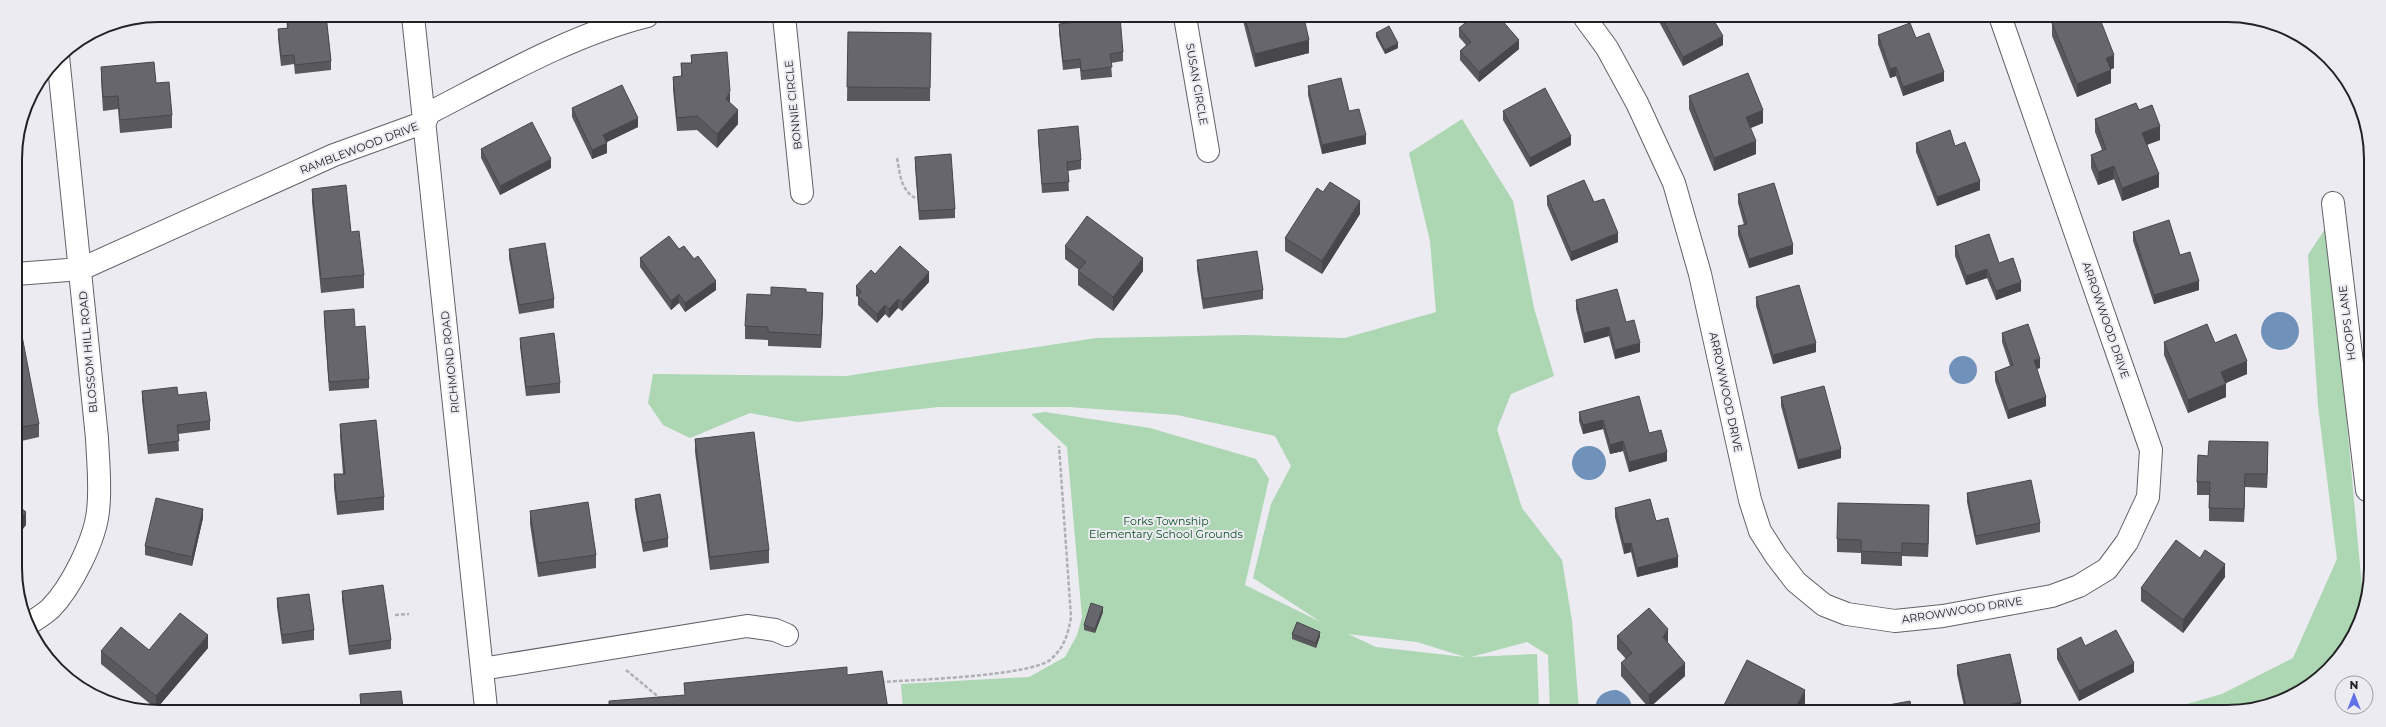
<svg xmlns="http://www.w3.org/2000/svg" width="2386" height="727" viewBox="0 0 2386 727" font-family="Montserrat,sans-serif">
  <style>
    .green { fill: #add6b2; fill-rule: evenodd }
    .water { fill: #7091ba }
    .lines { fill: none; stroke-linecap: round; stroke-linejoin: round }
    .minor-casing { stroke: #616167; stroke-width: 24 }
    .path { stroke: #afafb4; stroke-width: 2.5; stroke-dasharray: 4 2; stroke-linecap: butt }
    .minor { stroke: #fff; stroke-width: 22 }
    .wall { fill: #58585d }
    .shaded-wall { fill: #47474c }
    .building { fill: #66666c; stroke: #47474c }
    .labels { text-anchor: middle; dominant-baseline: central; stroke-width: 4; stroke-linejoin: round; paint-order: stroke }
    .street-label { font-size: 11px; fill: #222225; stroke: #ebebf1 }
    .park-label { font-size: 11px; fill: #0c5120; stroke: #ebebf1 }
    .rim { fill: none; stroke: #222225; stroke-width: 2 }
  </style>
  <rect width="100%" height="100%" fill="#ebebf1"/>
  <path class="green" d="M 1462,119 L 1513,201 L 1534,308 L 1554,376 L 1511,394 L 1497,429 L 1522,508 L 1562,560 L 1572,621 L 1579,710 L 1550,710 L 1548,655 L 1527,642 L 1471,657 L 1537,654 L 1539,710 L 903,709 L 901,684 L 1029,677 L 1065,657 L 1077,635 L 1082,617 L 1067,447 L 1031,414 L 1045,412 L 1150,428 L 1256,459 L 1269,479 L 1245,585 L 1321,622 L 1253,578 L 1271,504 L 1291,466 L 1275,436 L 1177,415 L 1069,407 L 939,407 L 797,422 L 750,413 L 690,438 L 663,425 L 648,403 L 653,374 L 846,376 L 1096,338 L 1245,335 L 1345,338 L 1436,312 L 1430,241 L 1409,153 ZM 1348,634 L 1417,642 L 1465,657 L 1376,647 Z
    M 2325,229 L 2344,391 L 2364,609 L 2347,648 L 2315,682 L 2274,704 L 2237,712 L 2159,712 L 2222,694 L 2293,658 L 2337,559 L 2318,406 L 2308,255 Z"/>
  <path class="water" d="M2261 331a19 19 0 1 1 38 0a19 19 0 1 1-38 0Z
    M1949 370a14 14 0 1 1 28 0a14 14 0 1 1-28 0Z
    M1572 463a17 17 0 1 1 34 0a17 17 0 1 1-34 0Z
    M 1617,690 C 1627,694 1632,700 1632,710 L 1596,710 C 1594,697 1605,690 1617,690 Z"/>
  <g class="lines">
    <defs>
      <path id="minor" d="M 413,16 L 486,708
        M 784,16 L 802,193
        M 1185,17 L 1208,151
        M 1585,18 L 1607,48 L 1637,103 L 1674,183 L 1700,274 L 1750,500 L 1760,531 L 1776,556 L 1796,582 L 1824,605 L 1847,614 L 1895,621 L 1943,616 L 2052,596 L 2079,586 L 2107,569 L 2127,542 L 2148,497 L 2151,450 L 2001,19
        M 2333,203 L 2367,490
        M 16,274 L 81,269 L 334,155 L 425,122 L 429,113 C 497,78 571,35 647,16
        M 27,625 C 35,620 43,615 50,609 C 71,588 95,540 98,511 C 101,487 98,462 97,438 L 58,56
        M 482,669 L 747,626 L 775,630 L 787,635"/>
    </defs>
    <use href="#minor" class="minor-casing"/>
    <path class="path" d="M 897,158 C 900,173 900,189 915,198
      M 395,615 L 409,614
      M 626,670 L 661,699
      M 881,682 C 913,680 1029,676 1050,660 C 1064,648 1068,635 1071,617 L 1059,446"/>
    <use href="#minor" class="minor"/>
  </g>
  <path class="wall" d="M 286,15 L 326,15 L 331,61 L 331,70 L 295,74 L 294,64 L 281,66 L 278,38 L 278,29 L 287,28 Z
    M 1242,17 L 1304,18 L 1309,53 L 1255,67 Z
    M 1657,18 L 1713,19 L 1723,45 L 1683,66 Z
    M 1487,22 L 1519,49 L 1479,82 L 1460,60 L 1460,51 L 1466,45 L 1459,37 L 1459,28 Z
    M 2052,23 L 2114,68 L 2111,69 L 2111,83 L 2077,97 L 2052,36 Z
    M 1059,24 L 1123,52 L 1123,61 L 1111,63 L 1112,77 L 1081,80 L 1080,68 L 1063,70 L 1059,33 Z
    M 848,32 L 931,33 L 930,101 L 847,101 Z
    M 1376,33 L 1398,48 L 1385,54 L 1376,37 Z
    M 1878,35 L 1916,38 L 1944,81 L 1903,96 L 1896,76 L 1890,78 L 1878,44 Z
    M 691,55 L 730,103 L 738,124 L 717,148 L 697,130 L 677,131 L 673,90 L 673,77 L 681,76 L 681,63 L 691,63 Z
    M 101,67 L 156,83 L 172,115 L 172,128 L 120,133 L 118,109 L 103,111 L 101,80 Z
    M 1308,86 L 1349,111 L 1366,144 L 1322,154 L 1308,95 Z
    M 1689,96 L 1763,123 L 1750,128 L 1756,154 L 1714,171 L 1689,109 Z
    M 572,108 L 638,127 L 606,142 L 607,153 L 592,159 L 572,117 Z
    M 2139,110 L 2160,140 L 2147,145 L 2159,187 L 2122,201 L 2114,179 L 2098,185 L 2091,168 L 2091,155 L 2102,150 L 2095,132 L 2095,119 Z
    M 1503,111 L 1571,145 L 1530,167 L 1503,120 Z
    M 1038,130 L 1081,160 L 1081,169 L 1068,171 L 1069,191 L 1042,193 L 1038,139 Z
    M 1916,143 L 1955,146 L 1980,190 L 1937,206 L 1916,152 Z
    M 481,149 L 551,168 L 500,195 L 481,158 Z
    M 915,157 L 955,209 L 955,218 L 919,220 L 915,166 Z
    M 312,189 L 364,275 L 364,288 L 321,293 L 312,202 Z
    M 1738,194 L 1793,254 L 1749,268 L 1738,235 L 1738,226 L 1744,225 L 1738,203 Z
    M 1547,196 L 1594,202 L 1618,242 L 1571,261 L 1547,205 Z
    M 1360,214 L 1322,274 L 1285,251 L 1285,238 Z
    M 2133,232 L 2180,255 L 2199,290 L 2154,304 L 2133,241 Z
    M 1065,246 L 1143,271 L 1113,311 L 1078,285 L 1078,271 L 1079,270 L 1065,259 Z
    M 1955,246 L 1999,263 L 2021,291 L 1996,300 L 1987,278 L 1966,285 L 1955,256 Z
    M 509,249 L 554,299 L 554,308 L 519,314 L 509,258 Z
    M 679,249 L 716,290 L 685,312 L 679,303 L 671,310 L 640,267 L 640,258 Z
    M 1197,260 L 1263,290 L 1263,299 L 1203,309 L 1197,269 Z
    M 875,274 L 929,282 L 902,311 L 898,308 L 889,318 L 885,314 L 877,323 L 858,305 L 858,297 L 856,296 L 856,286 Z
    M 806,292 L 823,306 L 821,348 L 768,346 L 768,340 L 745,339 L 745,326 L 771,295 Z
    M 1756,297 L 1816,352 L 1773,364 L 1756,306 Z
    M 1576,300 L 1626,322 L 1640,352 L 1615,359 L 1609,336 L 1584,343 L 1576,309 Z
    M 324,311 L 369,379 L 369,388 L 329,391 L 324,320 Z
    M 2002,333 L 2040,368 L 2037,369 L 2046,406 L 2008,419 L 1995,381 L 1995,372 L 2010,366 L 2002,342 Z
    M 16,337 L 39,424 L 39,437 L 17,442 Z
    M 520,338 L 560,383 L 560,393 L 526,396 L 520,347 Z
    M 2164,342 L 2215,343 L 2247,374 L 2226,383 L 2226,397 L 2188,413 L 2164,355 Z
    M 142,391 L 210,421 L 210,430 L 178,434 L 179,451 L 148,454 L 142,400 Z
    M 1781,397 L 1841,458 L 1798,469 L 1781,406 Z
    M 1579,412 L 1649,433 L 1667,461 L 1629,472 L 1623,451 L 1610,454 L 1603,429 L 1583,434 L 1579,421 Z
    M 340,424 L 384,497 L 384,510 L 337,515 L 334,488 L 334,474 L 343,474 L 340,437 Z
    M 695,439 L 769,550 L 769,563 L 710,570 L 695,452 Z
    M 2208,456 L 2268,456 L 2267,488 L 2245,487 L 2244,522 L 2209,521 L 2209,495 L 2197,495 L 2197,482 Z
    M 1967,493 L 2040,523 L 2040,532 L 1976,545 L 1967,502 Z
    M 635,499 L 668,538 L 668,547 L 643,552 L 635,508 Z
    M 1615,508 L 1678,567 L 1637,577 L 1631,552 L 1624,554 L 1615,517 Z
    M 530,511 L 596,555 L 596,568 L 538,577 L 530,524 Z
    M 203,518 L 192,566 L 145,555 L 145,546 Z
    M 1929,519 L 1928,557 L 1902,556 L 1902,566 L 1861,564 L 1861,553 L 1837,552 L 1837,539 Z
    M 2200,558 L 2225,577 L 2183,633 L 2141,601 L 2141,588 Z
    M 342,591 L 391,640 L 391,649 L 349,655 L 342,600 Z
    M 277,598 L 314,630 L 314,640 L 282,644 L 277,607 Z
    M 1103,612 L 1095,633 L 1084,630 L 1084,625 Z
    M 1292,634 L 1320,636 L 1316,648 L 1292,639 Z
    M 1617,636 L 1668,643 L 1685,676 L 1649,708 L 1621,676 L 1621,663 L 1626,659 L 1617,649 Z
    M 208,648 L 158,707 L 154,707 L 101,664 L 101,651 Z
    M 2057,649 L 2134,672 L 2079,701 L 2057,659 Z
    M 1957,665 L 2021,711 L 1965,711 L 1957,674 Z
    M 1805,703 L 1801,711 L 1724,711 L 1724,705 Z"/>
  <path class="shaded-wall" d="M 1723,36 L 1723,45 L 1683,66 L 1683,57 Z
    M 1309,40 L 1309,53 L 1255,67 L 1255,54 Z
    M 1519,40 L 1519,49 L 1479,82 L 1479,72 Z
    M 1398,43 L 1398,48 L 1385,54 L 1385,50 Z
    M 2114,55 L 2114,68 L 2106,71 L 2106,58 Z
    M 1896,67 L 1896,76 L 1890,78 L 1890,69 Z
    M 2111,70 L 2111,83 L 2077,97 L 2077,84 Z
    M 1944,72 L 1944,81 L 1903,96 L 1903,87 Z
    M 730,91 L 730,104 L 726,99 Z
    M 738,110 L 738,124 L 717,148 L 717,134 Z
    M 1763,110 L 1763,123 L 1746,130 L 1746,117 Z
    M 638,118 L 638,127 L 603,144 L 603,135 Z
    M 2160,126 L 2160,140 L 2142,146 L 2142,133 Z
    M 1366,135 L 1366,144 L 1322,154 L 1322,145 Z
    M 1571,136 L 1571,145 L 1530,167 L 1530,158 Z
    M 1756,141 L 1756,154 L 1714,171 L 1714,158 Z
    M 607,143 L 607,153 L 592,159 L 592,150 Z
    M 551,159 L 551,168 L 500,195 L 500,186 Z
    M 2114,166 L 2114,179 L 2098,185 L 2098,172 Z
    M 2159,174 L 2159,187 L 2122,201 L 2122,188 Z
    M 1980,181 L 1980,190 L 1937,206 L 1937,197 Z
    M 1360,201 L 1360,214 L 1322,274 L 1322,261 Z
    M 1618,233 L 1618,242 L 1571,261 L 1571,252 Z
    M 1793,245 L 1793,254 L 1749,268 L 1749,259 Z
    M 1143,258 L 1143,271 L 1113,311 L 1113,297 Z
    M 1987,269 L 1987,278 L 1966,285 L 1966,276 Z
    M 929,272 L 929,282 L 902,311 L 902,302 Z
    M 716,281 L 716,290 L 685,312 L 685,303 Z
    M 2199,281 L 2199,290 L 2154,304 L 2154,295 Z
    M 2021,282 L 2021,291 L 1996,300 L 1996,291 Z
    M 823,293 L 823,306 L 821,348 L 821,335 Z
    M 679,294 L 679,303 L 671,310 L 671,301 Z
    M 898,299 L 898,308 L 889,318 L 889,309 Z
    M 885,305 L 885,314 L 877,323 L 877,314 Z
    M 1609,327 L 1609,336 L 1584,343 L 1584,333 Z
    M 1640,343 L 1640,352 L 1615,359 L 1615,350 Z
    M 1816,343 L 1816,352 L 1773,364 L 1773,355 Z
    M 2040,359 L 2040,368 L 2034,369 L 2034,360 Z
    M 2247,361 L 2247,374 L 2221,385 L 2221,372 Z
    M 2226,384 L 2226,397 L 2188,413 L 2188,400 Z
    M 2046,397 L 2046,406 L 2008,419 L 2008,410 Z
    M 1603,420 L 1603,429 L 1583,434 L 1583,425 Z
    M 1623,441 L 1623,451 L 1610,454 L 1610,445 Z
    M 2268,442 L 2268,456 L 2267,488 L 2267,474 Z
    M 1841,449 L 1841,458 L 1798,469 L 1798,460 Z
    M 1667,452 L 1667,461 L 1629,472 L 1629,462 Z
    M 2245,474 L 2245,487 L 2244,522 L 2244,509 Z
    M 1929,505 L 1929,519 L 1928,557 L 1928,544 Z
    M 203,509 L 203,518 L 192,566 L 192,557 Z
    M 26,512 L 26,525 L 17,537 L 17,524 Z
    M 1631,543 L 1631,552 L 1624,554 L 1624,544 Z
    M 1678,557 L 1678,567 L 1637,577 L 1637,568 Z
    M 2225,564 L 2225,577 L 2183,633 L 2183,620 Z
    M 1103,607 L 1103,612 L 1095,633 L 1095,629 Z
    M 1668,629 L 1668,643 L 1663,637 Z
    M 1320,632 L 1320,636 L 1316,648 L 1316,643 Z
    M 208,635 L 208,648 L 158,707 L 156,707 L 156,696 Z
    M 1685,663 L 1685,676 L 1649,708 L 1649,695 Z
    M 2134,663 L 2134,672 L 2079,701 L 2079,691 Z
    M 1805,690 L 1805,703 L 1801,711 L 1794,711 Z
    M 2021,702 L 2021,711 L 1979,711 Z"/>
  <path class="building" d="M 287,15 L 326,15 L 331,61 L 295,65 L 294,55 L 281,56 L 278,29 L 288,28 Z
    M 1120,17 L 1123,52 L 1110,54 L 1112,67 L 1081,71 L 1080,59 L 1063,61 L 1059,24 Z
    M 1245,18 L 1304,18 L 1309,40 L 1255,54 Z
    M 1471,18 L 1483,18 L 1487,22 L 1491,18 L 1500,18 L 1519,40 L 1479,72 L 1460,51 L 1471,42 L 1459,28 Z
    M 1662,18 L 1713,19 L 1723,36 L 1683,57 Z
    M 2061,19 L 2100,19 L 2114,55 L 2106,58 L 2111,70 L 2077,84 L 2052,23 Z
    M 1910,23 L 1916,38 L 1929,33 L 1944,72 L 1903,87 L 1896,67 L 1890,69 L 1878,35 Z
    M 1389,26 L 1398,43 L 1385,50 L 1376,33 Z
    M 848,32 L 931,33 L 930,88 L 847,87 Z
    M 727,52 L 730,91 L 726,99 L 738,110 L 717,134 L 697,116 L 677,118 L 673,77 L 682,76 L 681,63 L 692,63 L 691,55 Z
    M 154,62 L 156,83 L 169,82 L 172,115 L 120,120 L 118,96 L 103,97 L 101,67 Z
    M 1748,73 L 1763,110 L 1746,117 L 1756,141 L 1714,158 L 1689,96 Z
    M 1341,78 L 1349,111 L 1359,109 L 1366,135 L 1322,145 L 1308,86 Z
    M 622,85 L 638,118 L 603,135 L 607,143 L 592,150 L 572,108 Z
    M 1545,88 L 1571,136 L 1530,158 L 1503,111 Z
    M 2136,103 L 2139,110 L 2152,105 L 2160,126 L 2142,133 L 2159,174 L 2122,188 L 2114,166 L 2098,172 L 2091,155 L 2106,149 L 2095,119 Z
    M 532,122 L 551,159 L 500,186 L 481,149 Z
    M 1078,126 L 1081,160 L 1067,162 L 1069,182 L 1042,184 L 1038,130 Z
    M 1950,130 L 1955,146 L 1965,142 L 1980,181 L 1937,197 L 1916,143 Z
    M 951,154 L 955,209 L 919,211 L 915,157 Z
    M 1584,180 L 1594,202 L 1604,199 L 1618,233 L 1571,252 L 1547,196 Z
    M 1330,182 L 1360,201 L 1322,261 L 1285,238 L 1317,188 L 1323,192 Z
    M 1774,183 L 1793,245 L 1749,259 L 1738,226 L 1747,224 L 1738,194 Z
    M 346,185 L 351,232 L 359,231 L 364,275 L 321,279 L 312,189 Z
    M 1087,216 L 1143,258 L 1113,297 L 1078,271 L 1086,262 L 1065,246 Z
    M 2169,220 L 2180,255 L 2190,252 L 2199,281 L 2154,295 L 2133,232 Z
    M 1989,234 L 1999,263 L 2013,258 L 2021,282 L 1996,291 L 1987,269 L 1966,276 L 1955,246 Z
    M 669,236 L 679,249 L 684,246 L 694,259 L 698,256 L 716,281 L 685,303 L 679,294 L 671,301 L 640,258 Z
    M 545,243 L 554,299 L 519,305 L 509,249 Z
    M 900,246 L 929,272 L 902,302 L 898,299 L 889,309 L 885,305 L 877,314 L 858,296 L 861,291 L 856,286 L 871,270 L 875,274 Z
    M 1257,251 L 1263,290 L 1203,299 L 1197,260 Z
    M 1799,285 L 1816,343 L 1773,355 L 1756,297 Z
    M 771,287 L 806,289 L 806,292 L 823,293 L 821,335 L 768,332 L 768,327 L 745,326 L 747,294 L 771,295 Z
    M 1617,289 L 1626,322 L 1634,320 L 1640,343 L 1615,350 L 1609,327 L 1584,333 L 1576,300 Z
    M 354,309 L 355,327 L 365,326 L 369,379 L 329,382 L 324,311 Z
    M 2028,324 L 2040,359 L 2034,360 L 2046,397 L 2008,410 L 1995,372 L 2013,365 L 2002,333 Z
    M 2207,324 L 2215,343 L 2236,334 L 2247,361 L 2221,372 L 2226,384 L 2188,400 L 2164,342 Z
    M 554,333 L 560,383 L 526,387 L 520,338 Z
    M 22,336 L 39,424 L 17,428 L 16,337 Z
    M 1824,386 L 1841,449 L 1798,460 L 1781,397 Z
    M 177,387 L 178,395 L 206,392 L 210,421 L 177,425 L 179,441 L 148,445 L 142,391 Z
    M 1639,396 L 1649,433 L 1661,430 L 1667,452 L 1629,462 L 1623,441 L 1610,445 L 1603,420 L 1583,425 L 1579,412 Z
    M 376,420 L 384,497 L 337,502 L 334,474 L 345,474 L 340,424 Z
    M 754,432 L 769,550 L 710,557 L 695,439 Z
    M 2209,441 L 2268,442 L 2267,474 L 2245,474 L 2244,509 L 2209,508 L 2210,482 L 2197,482 L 2198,455 L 2208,456 Z
    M 2031,480 L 2040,523 L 1976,536 L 1967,493 Z
    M 660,494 L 668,538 L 643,543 L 635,499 Z
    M 156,498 L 203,509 L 192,557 L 145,546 Z
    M 1650,499 L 1656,521 L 1668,518 L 1678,557 L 1637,568 L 1631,543 L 1624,544 L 1615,508 Z
    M 588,502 L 596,555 L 538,563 L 530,511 Z
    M 1838,503 L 1929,505 L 1928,544 L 1902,543 L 1902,553 L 1861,551 L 1861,540 L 1837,539 Z
    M 17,505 L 26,512 L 17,524 Z
    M 2176,540 L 2200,558 L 2205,550 L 2225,564 L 2183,620 L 2141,588 Z
    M 383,585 L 391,640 L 349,646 L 342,591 Z
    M 309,594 L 314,630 L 282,635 L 277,598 Z
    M 1091,603 L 1103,607 L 1095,629 L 1084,625 Z
    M 1649,608 L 1668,629 L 1663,637 L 1685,663 L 1649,695 L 1621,663 L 1632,653 L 1617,636 Z
    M 180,613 L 208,635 L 156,696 L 101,651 L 121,627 L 149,650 Z
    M 1297,622 L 1320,632 L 1316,643 L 1292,634 Z
    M 2116,630 L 2134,663 L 2079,691 L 2057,649 L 2081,637 L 2085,646 Z
    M 2010,654 L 2021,702 L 1979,711 L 1967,711 L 1957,665 Z
    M 1747,660 L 1805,690 L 1794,711 L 1735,711 L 1724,705 Z
    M 847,667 L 847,675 L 882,671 L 888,709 L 609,708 L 609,701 L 685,695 L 684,683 Z
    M 401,691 L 403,708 L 361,708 L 360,694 Z
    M 1910,701 L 1912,711 L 1856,711 Z"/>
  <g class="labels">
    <g class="street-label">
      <text transform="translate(1197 84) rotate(80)">SUSAN CIRCLE</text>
      <text transform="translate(793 105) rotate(-96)">BONNIE CIRCLE</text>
      <text transform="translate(359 148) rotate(-21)">RAMBLEWOOD DRIVE</text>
      <text transform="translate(2106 320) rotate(71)">ARROWWOOD DRIVE</text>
      <text transform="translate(2347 323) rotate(-97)">HOOPS LANE</text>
      <text transform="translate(88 352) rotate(-95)">BLOSSOM HILL ROAD</text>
      <text transform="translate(450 362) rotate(-96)">RICHMOND ROAD</text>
      <text transform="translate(1726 392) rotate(78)">ARROWWOOD DRIVE</text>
      <text transform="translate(1962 610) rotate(-9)">ARROWWOOD DRIVE</text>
    </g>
    <g class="park-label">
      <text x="1166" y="521">Forks Township<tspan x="1166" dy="13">Elementary School Grounds</tspan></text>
    </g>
  </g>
  <path d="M0 0H2386V727H0ZM159 22H2227A137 137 0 0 1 2364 159V568A137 137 0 0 1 2227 705H159A137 137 0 0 1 22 568V159A137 137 0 0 1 159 22Z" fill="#ebebf1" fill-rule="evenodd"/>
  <path class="rim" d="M159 22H2227A137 137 0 0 1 2364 159V568A137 137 0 0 1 2227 705H159A137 137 0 0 1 22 568V159A137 137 0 0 1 159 22Z"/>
  <g transform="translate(2354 695)"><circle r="19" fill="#ebebf1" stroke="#9b9b9f"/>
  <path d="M0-3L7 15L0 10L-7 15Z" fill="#6371e9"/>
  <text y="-6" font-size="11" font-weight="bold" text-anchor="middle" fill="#222225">N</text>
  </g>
</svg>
